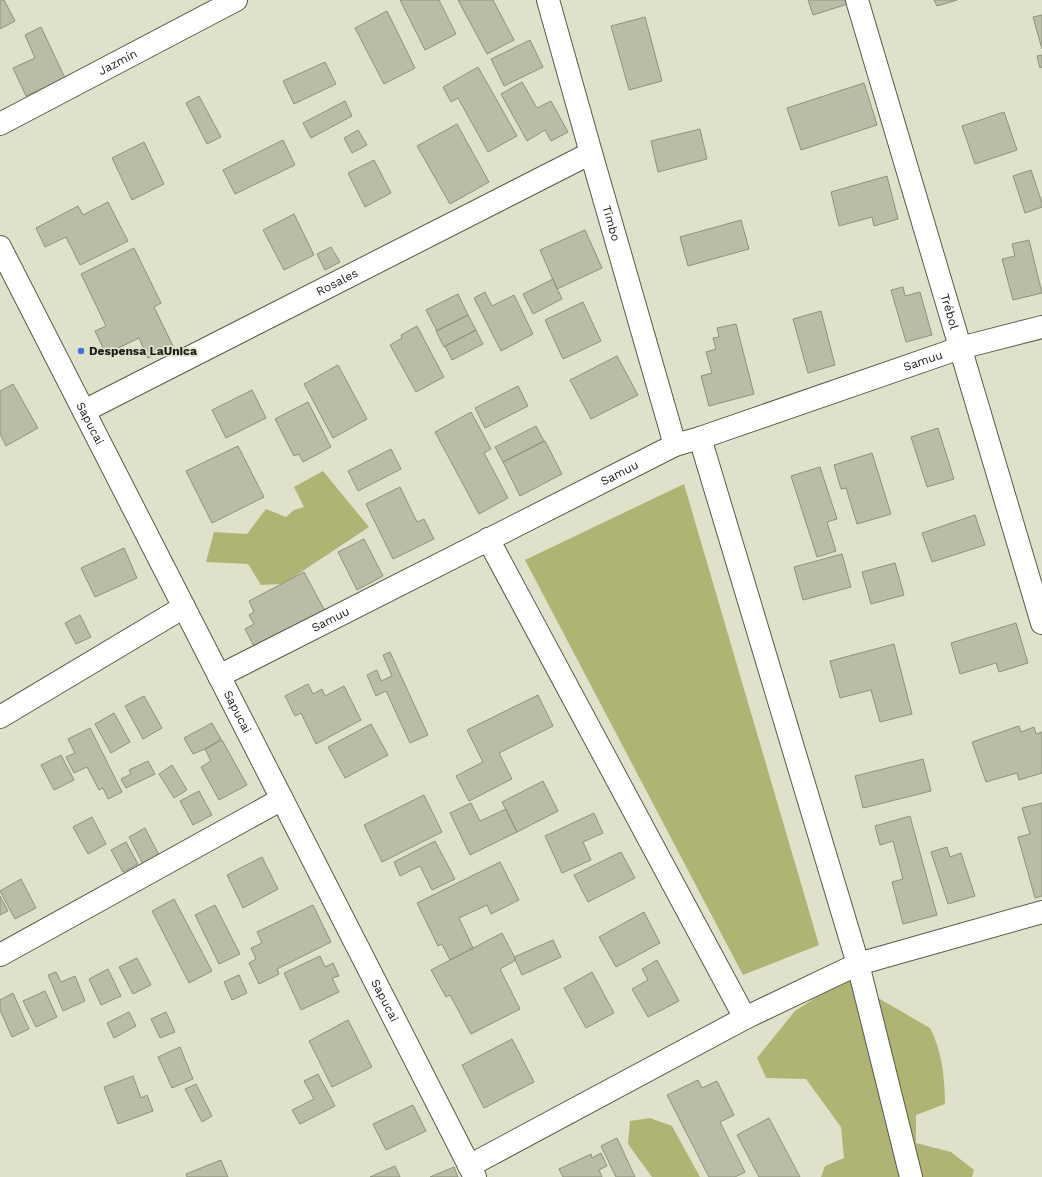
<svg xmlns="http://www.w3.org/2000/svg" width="1042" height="1177" viewBox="0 0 1042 1177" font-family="'Work Sans',sans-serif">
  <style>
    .green { fill: #b0b472 }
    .building { fill: #babca6; stroke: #8f917b }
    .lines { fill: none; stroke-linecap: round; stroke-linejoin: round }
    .minor-casing { stroke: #595b47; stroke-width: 24 }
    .minor { stroke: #fff; stroke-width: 22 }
    .poi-dot { fill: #3a75e4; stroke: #dfe1ca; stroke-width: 1.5 }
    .labels { text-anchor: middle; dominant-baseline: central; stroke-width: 3.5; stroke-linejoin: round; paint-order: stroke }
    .street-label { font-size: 12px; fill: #1c1c14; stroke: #dfe1ca }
    .poi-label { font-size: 12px; font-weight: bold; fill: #1c1c14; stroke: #dfe1ca; text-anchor: start }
  </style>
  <rect width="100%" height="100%" fill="#dfe1ca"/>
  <path class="green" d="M 323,471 L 369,527 L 283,584 L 261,585 L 248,564 L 206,562 L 214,532 L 247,534 L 266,509 L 286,517 L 294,510 L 304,507 L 294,487 Z
    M 684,484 L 819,945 L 743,975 L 525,560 Z
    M 847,980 L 930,1028 C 942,1051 945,1079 945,1104 L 916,1115 L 916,1143 L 951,1152 L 974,1170 L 972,1177 L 821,1177 L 825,1166 L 844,1158 L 841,1127 L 806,1079 L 766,1078 L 757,1058 L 795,1011 L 841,981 Z
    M 650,1118 L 672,1126 L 700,1177 L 652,1177 L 628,1144 L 630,1121 Z"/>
  <path class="building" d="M 0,0 L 4,0 L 15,21 L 0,29 Z
    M 400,0 L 439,0 L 456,34 L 425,50 Z
    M 458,0 L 493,0 L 514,40 L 487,54 Z
    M 808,0 L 853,0 L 854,2 L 813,15 Z
    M 934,0 L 957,0 L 937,6 Z
    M 387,11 L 415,68 L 384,84 L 355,28 Z
    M 1042,15 L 1042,49 L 1033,17 Z
    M 645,17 L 662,81 L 629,90 L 611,26 Z
    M 41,27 L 65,78 L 26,96 L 13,68 L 35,58 L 25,35 Z
    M 530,40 L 543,67 L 504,86 L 491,59 Z
    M 1042,55 L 1042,67 L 1040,68 L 1037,56 Z
    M 325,62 L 336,84 L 294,104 L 283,81 Z
    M 478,67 L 517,136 L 488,152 L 458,98 L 451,102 L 443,87 Z
    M 522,82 L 537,108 L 551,101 L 568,132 L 551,141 L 545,130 L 527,141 L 501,94 Z
    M 864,83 L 877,125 L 801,150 L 787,108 Z
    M 199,96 L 221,137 L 207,144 L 186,103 Z
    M 345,101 L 352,116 L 311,138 L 303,123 Z
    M 1004,112 L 1017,150 L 975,164 L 962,126 Z
    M 457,124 L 489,182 L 450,204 L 417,146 Z
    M 700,129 L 707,159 L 658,172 L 651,141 Z
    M 358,130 L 367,145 L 352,153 L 344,138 Z
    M 283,140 L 295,165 L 235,194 L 223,170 Z
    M 144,142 L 164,184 L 132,200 L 112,158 Z
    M 374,160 L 391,193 L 365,207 L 348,173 Z
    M 1031,170 L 1042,203 L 1042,207 L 1025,213 L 1013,176 Z
    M 887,176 L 898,219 L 874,226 L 872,217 L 839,226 L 831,192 Z
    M 108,202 L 128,241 L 80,265 L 66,237 L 45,247 L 36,228 L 78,206 L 83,215 Z
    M 294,214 L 314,255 L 284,270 L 263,230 Z
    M 741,220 L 749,249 L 688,266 L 680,237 Z
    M 585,230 L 602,268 L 557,289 L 540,250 Z
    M 1029,240 L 1042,293 L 1013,300 L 1002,259 L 1015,256 L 1012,244 Z
    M 331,247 L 340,262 L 325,270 L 317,254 Z
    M 134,248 L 161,303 L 154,307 L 173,346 L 148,358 L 139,338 L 106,354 L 95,331 L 106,326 L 81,274 Z
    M 553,279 L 562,299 L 533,314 L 523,294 Z
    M 903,287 L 905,296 L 920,292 L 932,335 L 906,342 L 891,290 Z
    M 485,292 L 492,306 L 514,295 L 533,334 L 501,351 L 474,298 Z
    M 458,294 L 468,315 L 437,331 L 426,310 Z
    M 583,302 L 601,341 L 563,359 L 545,320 Z
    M 821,311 L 835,365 L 808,373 L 793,319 Z
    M 468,315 L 476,330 L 444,347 L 436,331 Z
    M 736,324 L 754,394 L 709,406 L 701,376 L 712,373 L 706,352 L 716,349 L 713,338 L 719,337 L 717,328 Z
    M 417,326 L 444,377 L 416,392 L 390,345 L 402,338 L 401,335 Z
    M 476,330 L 483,344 L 452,360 L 445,346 Z
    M 617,356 L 638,395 L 591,419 L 570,380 Z
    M 338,365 L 367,419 L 333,438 L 304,384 Z
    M 13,384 L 38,428 L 6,446 L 0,434 L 0,391 Z
    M 518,386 L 528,406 L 485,428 L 475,408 Z
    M 252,390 L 266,418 L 226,438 L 212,410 Z
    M 308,402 L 331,447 L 303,462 L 299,454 L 294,456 L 275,419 Z
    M 471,412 L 491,449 L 484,453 L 508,498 L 479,514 L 435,432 Z
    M 536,426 L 544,441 L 503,462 L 495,447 Z
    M 938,428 L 954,479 L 927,487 L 911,437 Z
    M 545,441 L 562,474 L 520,496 L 503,462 Z
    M 238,446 L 264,497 L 212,523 L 186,471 Z
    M 391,449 L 401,469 L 358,491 L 348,471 Z
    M 872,453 L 891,514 L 857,524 L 846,488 L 841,489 L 834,465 Z
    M 820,467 L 837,519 L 827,522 L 836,551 L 817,557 L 791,476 Z
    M 400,487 L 417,522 L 424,519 L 434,539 L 393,559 L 366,504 Z
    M 975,515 L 985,545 L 932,562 L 922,533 Z
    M 364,539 L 383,576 L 357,590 L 338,552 Z
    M 124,548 L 137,578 L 95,597 L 81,568 Z
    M 842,554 L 851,587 L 803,600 L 794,567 Z
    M 895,563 L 904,595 L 871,604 L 862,572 Z
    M 304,572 L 326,613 L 256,650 L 245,629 L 254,624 L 249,615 L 254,612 L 249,601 Z
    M 80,615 L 91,637 L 76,644 L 65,623 Z
    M 1016,623 L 1028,663 L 999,672 L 996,663 L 960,674 L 951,643 Z
    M 894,644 L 912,714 L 880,722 L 871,690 L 840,698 L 830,661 Z
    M 390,652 L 428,735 L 410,743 L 386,691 L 376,696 L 367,675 L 377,670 L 381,681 L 392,676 L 383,655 Z
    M 308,684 L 313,694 L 322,689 L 325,696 L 344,686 L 361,720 L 316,744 L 301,713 L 295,716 L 285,696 Z
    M 538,695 L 553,726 L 499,753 L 512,779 L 469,801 L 456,776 L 483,762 L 467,730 Z
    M 144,696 L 162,728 L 143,739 L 125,706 Z
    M 114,713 L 130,742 L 111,753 L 95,724 Z
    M 212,723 L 221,739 L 205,749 L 193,754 L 184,738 Z
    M 371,724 L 388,755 L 345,778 L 328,747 Z
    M 1019,726 L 1021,732 L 1034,727 L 1036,734 L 1042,732 L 1042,773 L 1019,780 L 1017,773 L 986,782 L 972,742 Z
    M 90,728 L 122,792 L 108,799 L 103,788 L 99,790 L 87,767 L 74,773 L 66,757 L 75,753 L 68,739 Z
    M 222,740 L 247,785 L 219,800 L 201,767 L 211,761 L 205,749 Z
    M 61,755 L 74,780 L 54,790 L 41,765 Z
    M 923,759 L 931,791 L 863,808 L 855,776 Z
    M 148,761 L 155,774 L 126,788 L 121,779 L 131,774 L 129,770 Z
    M 172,765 L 187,790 L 174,798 L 159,774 Z
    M 543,781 L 558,811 L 517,832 L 502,802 Z
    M 199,791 L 212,815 L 193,825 L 180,801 Z
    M 424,795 L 442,832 L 382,862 L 364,825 Z
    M 471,803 L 480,821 L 506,809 L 517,832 L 470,855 L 450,813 Z
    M 1042,803 L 1042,896 L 1035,898 L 1018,837 L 1030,834 L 1022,808 Z
    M 594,813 L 603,833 L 583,842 L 591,860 L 562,873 L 545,836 Z
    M 910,816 L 937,915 L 903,924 L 892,882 L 903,879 L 893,841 L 880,845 L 875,826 Z
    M 92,817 L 106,844 L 88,854 L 73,827 Z
    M 145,828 L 159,855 L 143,864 L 129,837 Z
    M 435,841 L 455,879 L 432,890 L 420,866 L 400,876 L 394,862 Z
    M 126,842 L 138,864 L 123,872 L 111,850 Z
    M 947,847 L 950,857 L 961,853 L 975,896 L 948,904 L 931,852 Z
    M 621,852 L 635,878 L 588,902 L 574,875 Z
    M 262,857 L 278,889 L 243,908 L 227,875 Z
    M 500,862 L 519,900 L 491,914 L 487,905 L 459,918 L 473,948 L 450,960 L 442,944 L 438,946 L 417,903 Z
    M 21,879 L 36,908 L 15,919 L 0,891 Z
    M 0,896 L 8,911 L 0,915 Z
    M 174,899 L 212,971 L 189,983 L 152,911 Z
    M 215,905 L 240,954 L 219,964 L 195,915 Z
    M 313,905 L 331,942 L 277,969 L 279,974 L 259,984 L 249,963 L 256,959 L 251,948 L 262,943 L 257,932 Z
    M 644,912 L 660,943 L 616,967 L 599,937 Z
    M 502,933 L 516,960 L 500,969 L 520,1009 L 471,1034 L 450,995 L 446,997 L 431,970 Z
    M 553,940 L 561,957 L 522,975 L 514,957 Z
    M 320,956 L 325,967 L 333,963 L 339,976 L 332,978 L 339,992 L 301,1010 L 284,973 Z
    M 137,958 L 151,985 L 133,994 L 119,967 Z
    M 657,960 L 679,1001 L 648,1017 L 632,989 L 648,980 L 642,969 Z
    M 108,969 L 121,996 L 101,1005 L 89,979 Z
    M 56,972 L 61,982 L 75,976 L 85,1001 L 63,1011 L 48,975 Z
    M 592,972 L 614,1013 L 586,1028 L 564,988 Z
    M 239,975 L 247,993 L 232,1000 L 224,982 Z
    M 45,991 L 57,1017 L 36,1027 L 23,1001 Z
    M 13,993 L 29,1029 L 12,1037 L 0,1010 L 0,1000 Z
    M 129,1012 L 136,1026 L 114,1038 L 107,1023 Z
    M 166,1012 L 175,1032 L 160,1038 L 151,1019 Z
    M 348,1020 L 372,1067 L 332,1087 L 309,1041 Z
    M 512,1039 L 534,1082 L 484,1108 L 462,1065 Z
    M 180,1047 L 193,1079 L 172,1088 L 158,1057 Z
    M 318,1074 L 335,1106 L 300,1124 L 292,1110 L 314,1099 L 304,1081 Z
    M 133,1076 L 141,1098 L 147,1095 L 153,1111 L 118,1124 L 104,1087 Z
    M 698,1080 L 702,1088 L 717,1081 L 734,1115 L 720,1122 L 745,1172 L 735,1177 L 709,1177 L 667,1095 Z
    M 196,1084 L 212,1116 L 202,1122 L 185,1089 Z
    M 413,1105 L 426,1131 L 386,1150 L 373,1124 Z
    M 769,1118 L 800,1177 L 759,1177 L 737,1135 Z
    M 617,1138 L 635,1177 L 616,1177 L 601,1146 Z
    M 601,1153 L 607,1166 L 599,1170 L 602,1177 L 563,1177 L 559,1169 L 591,1154 L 592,1158 Z
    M 221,1160 L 228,1177 L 187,1177 L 186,1174 Z
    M 395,1166 L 400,1177 L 370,1177 Z
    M 454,1167 L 458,1177 L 430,1177 Z"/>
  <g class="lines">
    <defs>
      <g id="minor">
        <path id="s1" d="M 548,0 L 591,153 L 675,445"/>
        <path id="s2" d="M 857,0 L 1042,623"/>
        <path id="s3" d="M 0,124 L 236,0"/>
        <path id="s4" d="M 0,247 L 475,1177"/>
        <path id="s5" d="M 84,411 L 591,153"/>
        <path d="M 700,438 L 858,964 L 911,1177"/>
        <path d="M 488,539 L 745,1018"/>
        <path id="s6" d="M 219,676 L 675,445 L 700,438 L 960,348 L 1042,327"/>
        <path d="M 0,717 L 184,607"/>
        <path d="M 0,955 L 282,799"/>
        <path d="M 469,1166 L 745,1018 L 858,964 L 1042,912"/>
      </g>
    </defs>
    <use href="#minor" class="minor-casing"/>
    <use href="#minor" class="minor"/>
  </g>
  <circle class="poi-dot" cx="81" cy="351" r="4"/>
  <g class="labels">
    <g class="street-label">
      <text stroke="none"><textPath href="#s3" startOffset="133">Jazmín</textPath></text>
      <text stroke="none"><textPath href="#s1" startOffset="232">Timbo</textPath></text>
      <text stroke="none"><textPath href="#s5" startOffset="284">Rosales</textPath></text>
      <text stroke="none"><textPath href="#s2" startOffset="325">Trébol</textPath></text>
      <text stroke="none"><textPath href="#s6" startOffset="773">Samuu</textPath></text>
      <text stroke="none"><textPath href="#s4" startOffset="198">Sapucai</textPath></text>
      <text stroke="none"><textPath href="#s6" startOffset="449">Samuu</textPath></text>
      <text stroke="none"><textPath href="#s6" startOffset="125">Samuu</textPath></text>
      <text stroke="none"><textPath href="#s4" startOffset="522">Sapucai</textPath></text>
      <text stroke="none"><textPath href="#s4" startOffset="846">Sapucai</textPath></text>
    </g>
    <g class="poi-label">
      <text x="89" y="351">Despensa LaUnica</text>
    </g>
  </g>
</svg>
